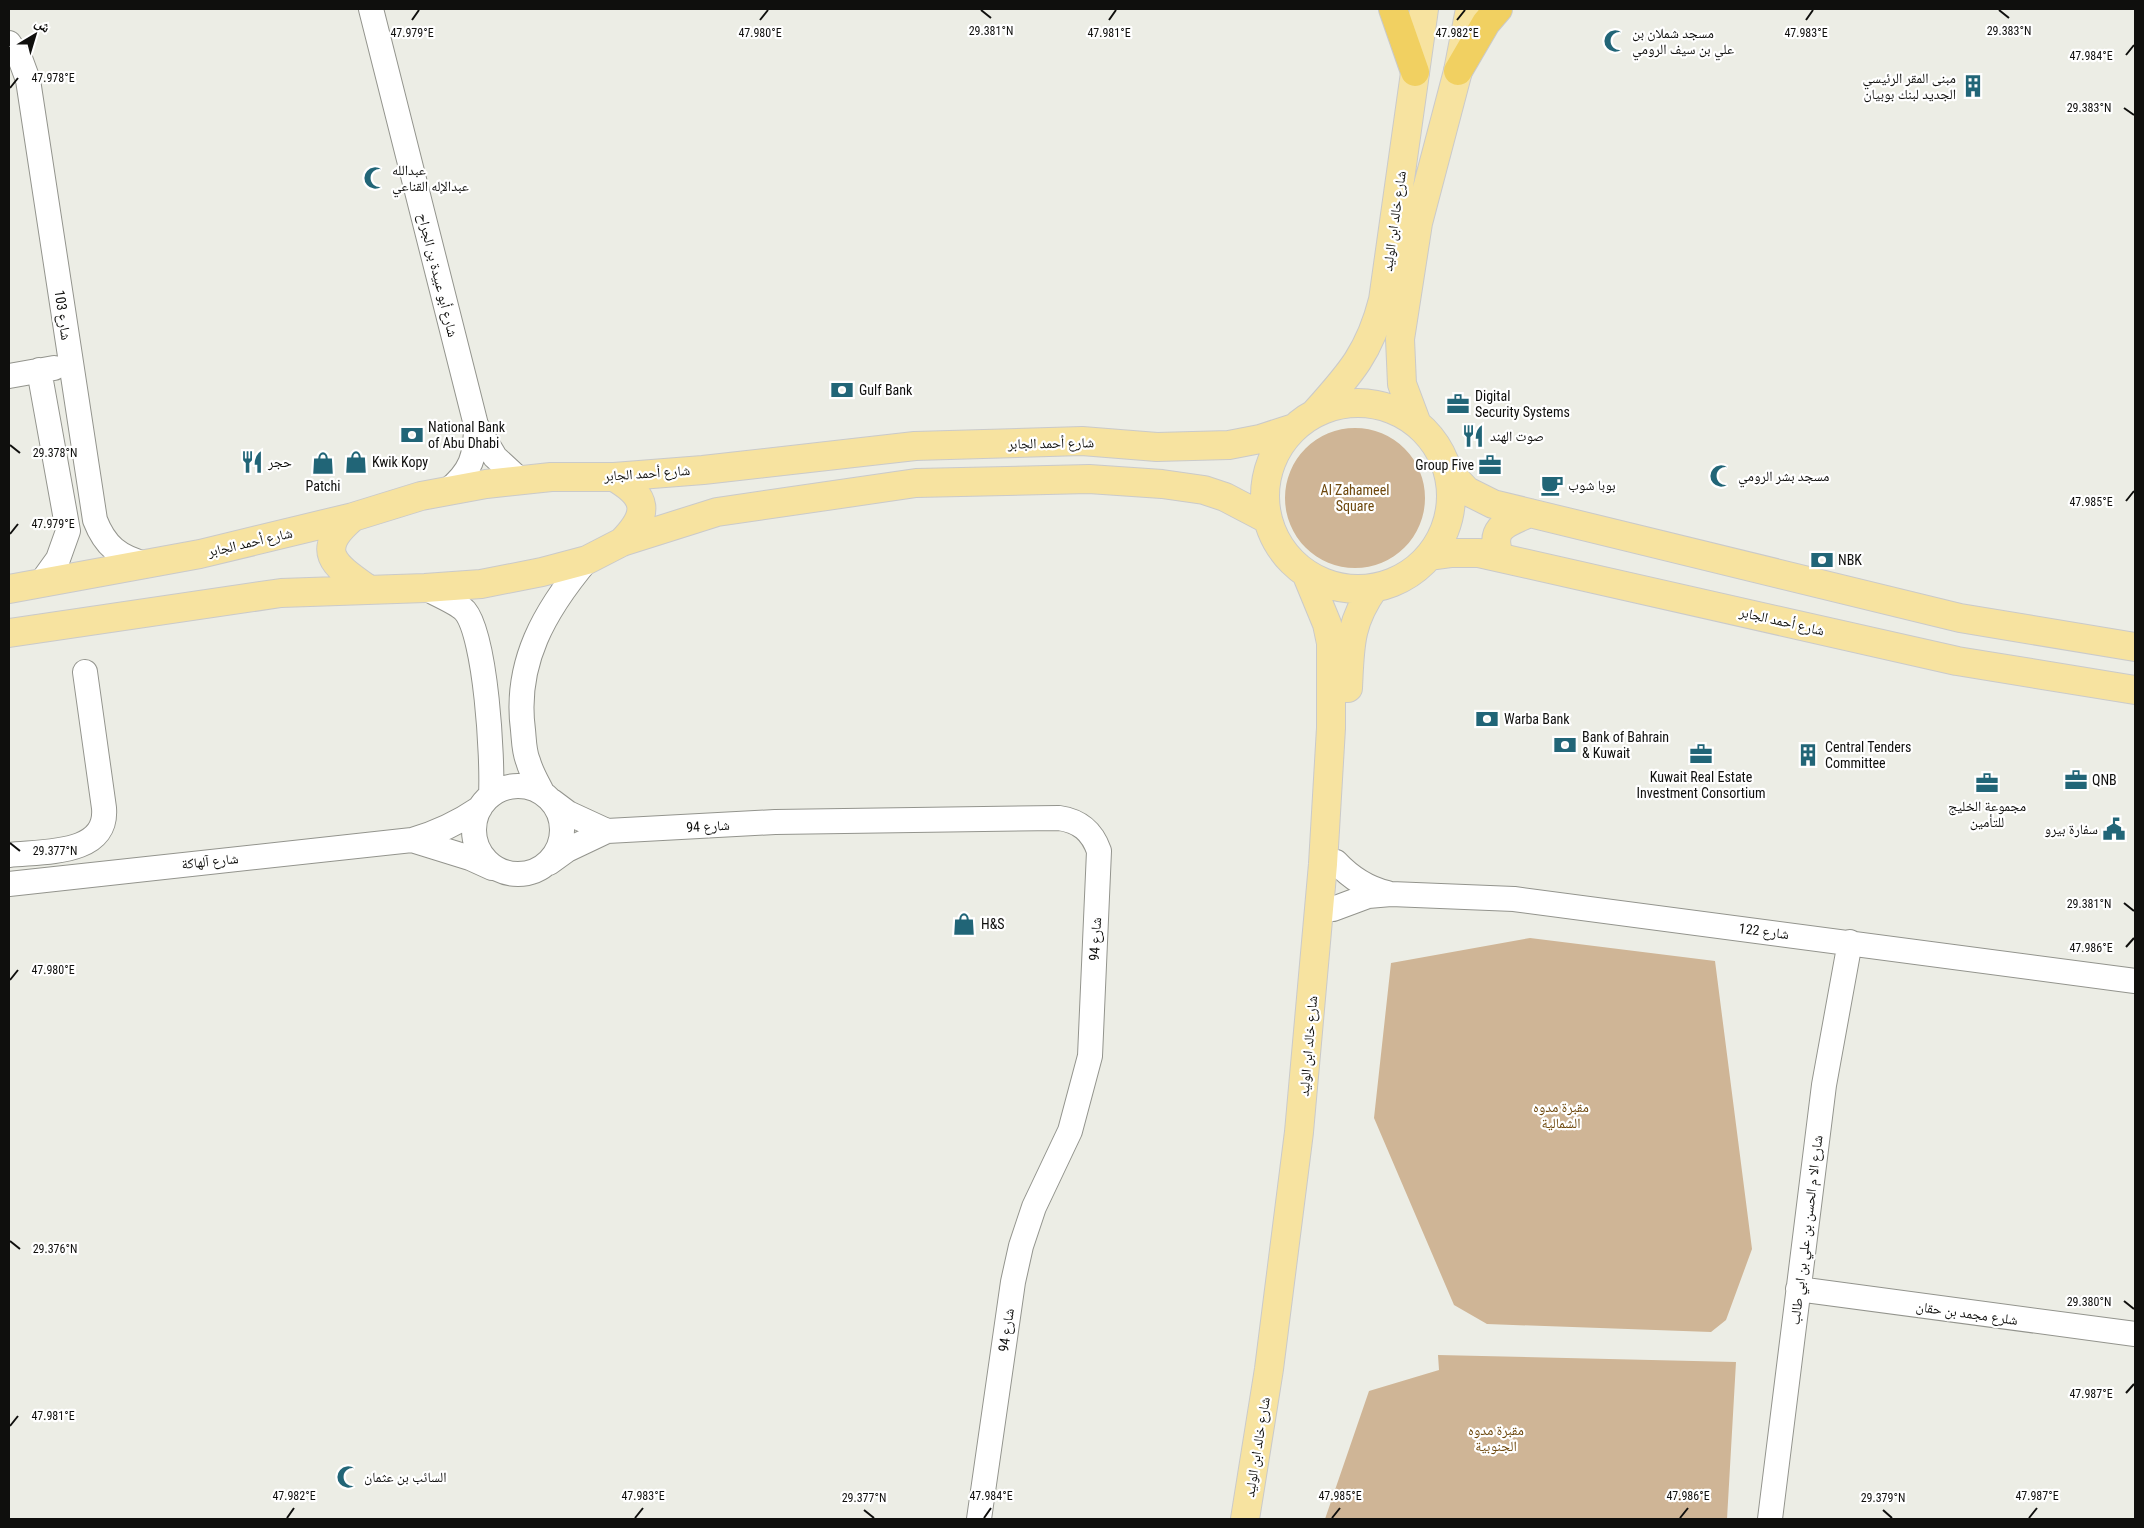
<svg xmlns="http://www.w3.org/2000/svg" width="2144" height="1528" viewBox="0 0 2144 1528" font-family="'Roboto Condensed','Noto Naskh Arabic',sans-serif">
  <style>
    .green { fill: #cfb596 }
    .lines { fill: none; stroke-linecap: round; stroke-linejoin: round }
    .minor-casing { stroke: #93948d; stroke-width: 26 }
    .major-casing { stroke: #cacaca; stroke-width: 30 }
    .highway-casing { stroke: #cacaca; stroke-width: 30 }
    .minor { stroke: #fff; stroke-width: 24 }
    .major { stroke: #f7e3a0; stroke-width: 28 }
    .highway { stroke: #f1d061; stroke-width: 28 }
    .ticks { fill: none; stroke: #0f0f0d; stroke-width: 2 }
    .labels { text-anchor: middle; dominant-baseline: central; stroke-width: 4.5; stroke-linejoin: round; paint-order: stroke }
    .poi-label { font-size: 14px; fill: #0f0f0d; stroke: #fff; text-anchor: start }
    .street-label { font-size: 14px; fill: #0f0f0d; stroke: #fff }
    .park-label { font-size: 14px; fill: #6d470c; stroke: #fff }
    .ticks-label { font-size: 12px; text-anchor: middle; fill: #0f0f0d; stroke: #fff; stroke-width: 4.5; stroke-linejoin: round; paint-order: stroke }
  </style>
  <rect width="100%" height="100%" fill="#ecede5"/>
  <path class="green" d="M1285 498a70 70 0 1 1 140 0a70 70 0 1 1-140 0Z
    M 1530,938 L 1715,961 L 1752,1249 L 1726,1320 L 1711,1332 L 1487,1324 L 1454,1305 L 1374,1118 L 1391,963 Z
    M 1438,1355 L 1736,1362 L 1727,1519 L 1325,1519 L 1369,1391 L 1439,1370 Z"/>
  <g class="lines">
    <defs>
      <path id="minor" d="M 371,9 L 476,425 C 476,456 471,472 447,491
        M 9,43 L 21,61 L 28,80 L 95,520 C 105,546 119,557 146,564
        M 39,370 L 68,531 L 58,559 L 40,584
        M 9,376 L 54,368
        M 476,425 L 495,457 L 520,480
        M 425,588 C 434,593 458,603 465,611 C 486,636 493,759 491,795
        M474 830a44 44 0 1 1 88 0a44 44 0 1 1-88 0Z
        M 542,792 C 537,782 531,772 528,761 C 524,752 524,740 523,730 C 514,663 545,610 587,560
        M 552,801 L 568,813 L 607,831
        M 412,840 L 470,858 L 492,868
        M 9,855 C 42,851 108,856 104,808 L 85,672
        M 1336,862 C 1351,878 1366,888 1387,893
        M 549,863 L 567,850 L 607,831 L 775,822 L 1059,818 C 1080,821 1092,831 1099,851 L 1090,1056 L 1070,1131 L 1034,1207 L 1021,1246 L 1013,1282 L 979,1519
        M 9,884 L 412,840 C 437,833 458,823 480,808
        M 1333,909 L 1368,896 L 1391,894 L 1514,899 L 2135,981
        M 1798,1289 L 2135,1334
        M 1770,1519 L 1824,1085 L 1850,942"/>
      <path id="major" d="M1265 496a93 93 0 1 1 186 0a93 93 0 1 1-186 0Z
        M 1315,413 C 1350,374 1370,352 1383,300 L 1424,9
        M 1417,424 L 1402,384 L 1400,339 L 1418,223 L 1458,71 L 1470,9
        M 1448,471 L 1467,491 L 1493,504 L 1960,618 L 2135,647
        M 614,477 C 648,497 650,513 622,542
        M 353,517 C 313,551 334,565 368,589
        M 1430,556 L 1452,553 L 1479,553 L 1957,661 L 2135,690
        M 1500,557 C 1488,528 1506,523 1530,513
        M 9,589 L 200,554 L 353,517 L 421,496 L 486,484 L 551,477 L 614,477 L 703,470 L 915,446 L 1082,441 L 1157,447 L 1229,445 L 1260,439 L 1294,428
        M 9,633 L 281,593 L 425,588 L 481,584 L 542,572 L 587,560 L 622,542 L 717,512 L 916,483 L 1089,479 L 1162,484 L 1204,490 L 1225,497 L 1267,519
        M 1348,688 C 1350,647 1349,623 1374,588
        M 1245,1519 L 1269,1369 L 1299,1132 L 1323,864 L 1331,728 L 1331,643 L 1327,624 L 1306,573"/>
      <path id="highway" d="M 1393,9 L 1415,72
        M 1458,71 L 1486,23 L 1498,9"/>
    </defs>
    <use href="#minor" class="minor-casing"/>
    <use href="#major" class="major-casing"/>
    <use href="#highway" class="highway-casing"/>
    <use href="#minor" class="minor"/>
    <use href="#major" class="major"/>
    <use href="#highway" class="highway"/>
  </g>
  <path class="ticks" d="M 981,10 L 991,18M 1999,10 L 2009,18M 412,20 L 419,10M 760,20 L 768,10M 1109,20 L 1116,10M 1457,20 L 1465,10M 1806,20 L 1813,10M 2126,55 L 2134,45M 10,88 L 18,78M 2124,108 L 2134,115M 10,445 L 20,453M 2126,501 L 2134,491M 10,534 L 18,524M 10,843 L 20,851M 2124,903 L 2134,911M 2126,947 L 2134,938M 10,980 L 18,970M 10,1241 L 20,1249M 2124,1301 L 2134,1309M 2126,1393 L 2134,1384M 10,1426 L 18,1416M 864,1510 L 874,1518M 1883,1510 L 1892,1518M 287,1518 L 294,1508M 635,1518 L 643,1508M 984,1518 L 991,1508M 1332,1518 L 1340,1508M 1680,1518 L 1688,1508M 2029,1518 L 2037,1508"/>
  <defs>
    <symbol id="mosque-bare" viewBox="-9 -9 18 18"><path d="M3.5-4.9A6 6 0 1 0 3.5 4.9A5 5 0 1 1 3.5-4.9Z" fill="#216577" stroke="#fff" stroke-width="2.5" paint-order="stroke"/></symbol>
    <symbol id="building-bare" viewBox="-9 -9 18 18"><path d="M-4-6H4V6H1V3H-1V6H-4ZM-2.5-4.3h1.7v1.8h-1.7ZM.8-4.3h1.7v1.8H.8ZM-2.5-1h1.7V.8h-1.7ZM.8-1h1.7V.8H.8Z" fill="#216577" stroke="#fff" stroke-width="2.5" paint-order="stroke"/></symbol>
    <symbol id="bank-bare" viewBox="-9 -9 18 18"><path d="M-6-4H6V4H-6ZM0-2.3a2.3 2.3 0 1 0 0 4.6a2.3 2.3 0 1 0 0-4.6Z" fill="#216577" stroke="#fff" stroke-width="2.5" paint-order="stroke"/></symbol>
    <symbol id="office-bare" viewBox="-9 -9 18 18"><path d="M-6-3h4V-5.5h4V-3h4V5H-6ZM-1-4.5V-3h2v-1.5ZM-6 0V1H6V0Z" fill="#216577" stroke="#fff" stroke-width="2.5" paint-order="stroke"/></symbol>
    <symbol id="restaurant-bare" viewBox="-9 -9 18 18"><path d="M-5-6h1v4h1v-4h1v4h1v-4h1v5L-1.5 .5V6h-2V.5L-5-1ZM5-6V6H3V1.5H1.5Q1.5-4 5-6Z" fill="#216577" stroke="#fff" stroke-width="2.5" paint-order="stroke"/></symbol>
    <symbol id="shop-bare" viewBox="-9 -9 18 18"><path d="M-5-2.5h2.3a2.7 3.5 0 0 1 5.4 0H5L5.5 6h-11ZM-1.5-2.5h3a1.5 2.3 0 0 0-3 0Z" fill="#216577" stroke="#fff" stroke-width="2.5" paint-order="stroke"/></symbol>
    <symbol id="cafe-bare" viewBox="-9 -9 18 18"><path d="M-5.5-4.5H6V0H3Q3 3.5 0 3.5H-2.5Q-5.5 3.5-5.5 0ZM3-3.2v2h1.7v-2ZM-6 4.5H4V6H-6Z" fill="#216577" stroke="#fff" stroke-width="2.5" paint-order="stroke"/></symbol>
    <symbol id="civic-bare" viewBox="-9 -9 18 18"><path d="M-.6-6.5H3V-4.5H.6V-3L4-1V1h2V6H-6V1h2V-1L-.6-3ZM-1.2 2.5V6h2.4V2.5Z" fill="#216577" stroke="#fff" stroke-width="2.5" paint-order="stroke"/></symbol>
  </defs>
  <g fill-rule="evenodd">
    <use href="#mosque-bare" x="1599" y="25" width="32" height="32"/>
    <use href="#building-bare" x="1957" y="70" width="32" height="32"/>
    <use href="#mosque-bare" x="359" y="162" width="32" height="32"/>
    <use href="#bank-bare" x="826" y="374" width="32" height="32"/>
    <use href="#office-bare" x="1442" y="388" width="32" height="32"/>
    <use href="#bank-bare" x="396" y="419" width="32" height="32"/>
    <use href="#restaurant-bare" x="1457" y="420" width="32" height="32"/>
    <use href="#restaurant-bare" x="236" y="446" width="32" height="32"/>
    <use href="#shop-bare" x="340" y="446" width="32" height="32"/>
    <use href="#shop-bare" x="307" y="447" width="32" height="32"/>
    <use href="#office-bare" x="1474" y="449" width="32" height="32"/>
    <use href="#mosque-bare" x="1705" y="460" width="32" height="32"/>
    <use href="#cafe-bare" x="1536" y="469" width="32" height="32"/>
    <use href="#bank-bare" x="1806" y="544" width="32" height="32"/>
    <use href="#bank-bare" x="1471" y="703" width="32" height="32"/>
    <use href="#bank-bare" x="1549" y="729" width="32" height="32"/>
    <use href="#office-bare" x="1685" y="738" width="32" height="32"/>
    <use href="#building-bare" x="1792" y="739" width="32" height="32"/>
    <use href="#office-bare" x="2060" y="764" width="32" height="32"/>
    <use href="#office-bare" x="1971" y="767" width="32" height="32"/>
    <use href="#civic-bare" x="2098" y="813" width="32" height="32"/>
    <use href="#shop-bare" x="948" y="908" width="32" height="32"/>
    <use href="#mosque-bare" x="332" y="1461" width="32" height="32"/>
  </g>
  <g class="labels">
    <g class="poi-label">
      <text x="1632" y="33">مسجد شملان بن<tspan x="1632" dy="16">علي بن سيف الرومي</tspan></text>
      <text x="1956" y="78" text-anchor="end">مبنى المقر الرئيسي<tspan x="1956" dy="16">الجديد لبنك بوبيان</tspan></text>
      <text x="392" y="170">عبدالله<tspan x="392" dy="16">عبدالإله القناعي</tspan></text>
      <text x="859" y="390">Gulf Bank</text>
      <text x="1475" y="396">Digital<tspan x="1475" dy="16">Security Systems</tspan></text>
      <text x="428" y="427">National Bank<tspan x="428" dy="16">of Abu Dhabi</tspan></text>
      <text x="1490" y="436">صوت الهند</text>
      <text x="268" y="462">حجر</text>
      <text x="372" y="462">Kwik Kopy</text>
      <text x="1474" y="465" text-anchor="end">Group Five</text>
      <text x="1738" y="476">مسجد بشر الرومي</text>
      <text x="1568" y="485">بوبا شوب</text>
      <text x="323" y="486" text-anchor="middle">Patchi</text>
      <text x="1838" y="560">NBK</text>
      <text x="1504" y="719">Warba Bank</text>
      <text x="1582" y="737">Bank of Bahrain<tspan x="1582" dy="16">&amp; Kuwait</tspan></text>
      <text x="1825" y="747">Central Tenders<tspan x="1825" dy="16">Committee</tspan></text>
      <text x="1701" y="777" text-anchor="middle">Kuwait Real Estate<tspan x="1701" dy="16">Investment Consortium</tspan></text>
      <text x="2092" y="780">QNB</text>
      <text x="1987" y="806" text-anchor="middle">مجموعة الخليج<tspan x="1987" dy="16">للتأمين</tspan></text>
      <text x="2098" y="829" text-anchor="end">سفارة بيرو</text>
      <text x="981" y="924">H&amp;S</text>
      <text x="364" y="1477">السائب بن عثمان</text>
    </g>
    <g class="street-label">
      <text transform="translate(1394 221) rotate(-82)">شارع خالد ابن الوليد</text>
      <text transform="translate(438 275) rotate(76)">شارع أبو عبيدة بن الجراح</text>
      <text transform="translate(63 315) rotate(82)">شارع 103</text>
      <text transform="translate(1051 443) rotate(-1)">شارع أحمد الجابر</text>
      <text transform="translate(647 473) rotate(-4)">شارع أحمد الجابر</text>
      <text transform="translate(250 542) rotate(-13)">شارع أحمد الجابر</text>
      <text transform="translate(1782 621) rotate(13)">شارع أحمد الجابر</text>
      <text transform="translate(708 826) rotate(-3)">شارع 94</text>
      <text transform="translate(210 861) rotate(-6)">شارع آلهاكة</text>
      <text transform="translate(1764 931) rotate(7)">شارع 122</text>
      <text transform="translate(1095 939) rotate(-87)">شارع 94</text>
      <text transform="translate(1308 1046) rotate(-85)">شارع خالد ابن الوليد</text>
      <text transform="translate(1806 1230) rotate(-83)">شارع الا م الحسن بن علي بن ابي طالب</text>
      <text transform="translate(1967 1313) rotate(8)">شلرع مجمد بن حقان</text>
      <text transform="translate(1006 1330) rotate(-82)">شارع 94</text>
      <text transform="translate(1257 1447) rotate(-81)">شارع خالد ابن الوليد</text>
    </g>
    <g class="park-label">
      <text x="1355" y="490">Al Zahameel<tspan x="1355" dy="16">Square</tspan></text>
      <text x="1561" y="1107">مقبرة مدوه<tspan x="1561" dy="16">الشمالية</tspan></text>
      <text x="1496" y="1430">مقبرة مدوه<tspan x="1496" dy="16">الجنوبية</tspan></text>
    </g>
  </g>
  <g class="ticks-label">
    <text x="991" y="35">29.381°N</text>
    <text x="2009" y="35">29.383°N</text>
    <text x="412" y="37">47.979°E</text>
    <text x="760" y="37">47.980°E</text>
    <text x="1806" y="37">47.983°E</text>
    <text x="1109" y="37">47.981°E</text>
    <text x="1457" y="37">47.982°E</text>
    <text x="2091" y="60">47.984°E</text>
    <text x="53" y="82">47.978°E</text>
    <text x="2089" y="112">29.383°N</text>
    <text x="55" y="457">29.378°N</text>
    <text x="2091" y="506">47.985°E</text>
    <text x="53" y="528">47.979°E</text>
    <text x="55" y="855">29.377°N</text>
    <text x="2089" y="908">29.381°N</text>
    <text x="2091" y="952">47.986°E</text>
    <text x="53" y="974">47.980°E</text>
    <text x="55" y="1253">29.376°N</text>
    <text x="2089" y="1306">29.380°N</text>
    <text x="2091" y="1398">47.987°E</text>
    <text x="53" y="1420">47.981°E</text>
    <text x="294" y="1500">47.982°E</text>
    <text x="643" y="1500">47.983°E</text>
    <text x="991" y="1500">47.984°E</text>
    <text x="1340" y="1500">47.985°E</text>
    <text x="1688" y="1500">47.986°E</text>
    <text x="2037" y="1500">47.987°E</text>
    <text x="864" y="1502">29.377°N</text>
    <text x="1883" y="1502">29.379°N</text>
  </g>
  <rect width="2144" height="1528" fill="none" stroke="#0f0f0d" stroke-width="20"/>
  <g transform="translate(35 35) rotate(38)" stroke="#ffffff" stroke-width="4" paint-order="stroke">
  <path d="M0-4L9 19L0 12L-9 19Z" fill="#0f0f0d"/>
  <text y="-8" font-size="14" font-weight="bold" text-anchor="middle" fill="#0f0f0d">ش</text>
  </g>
</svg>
